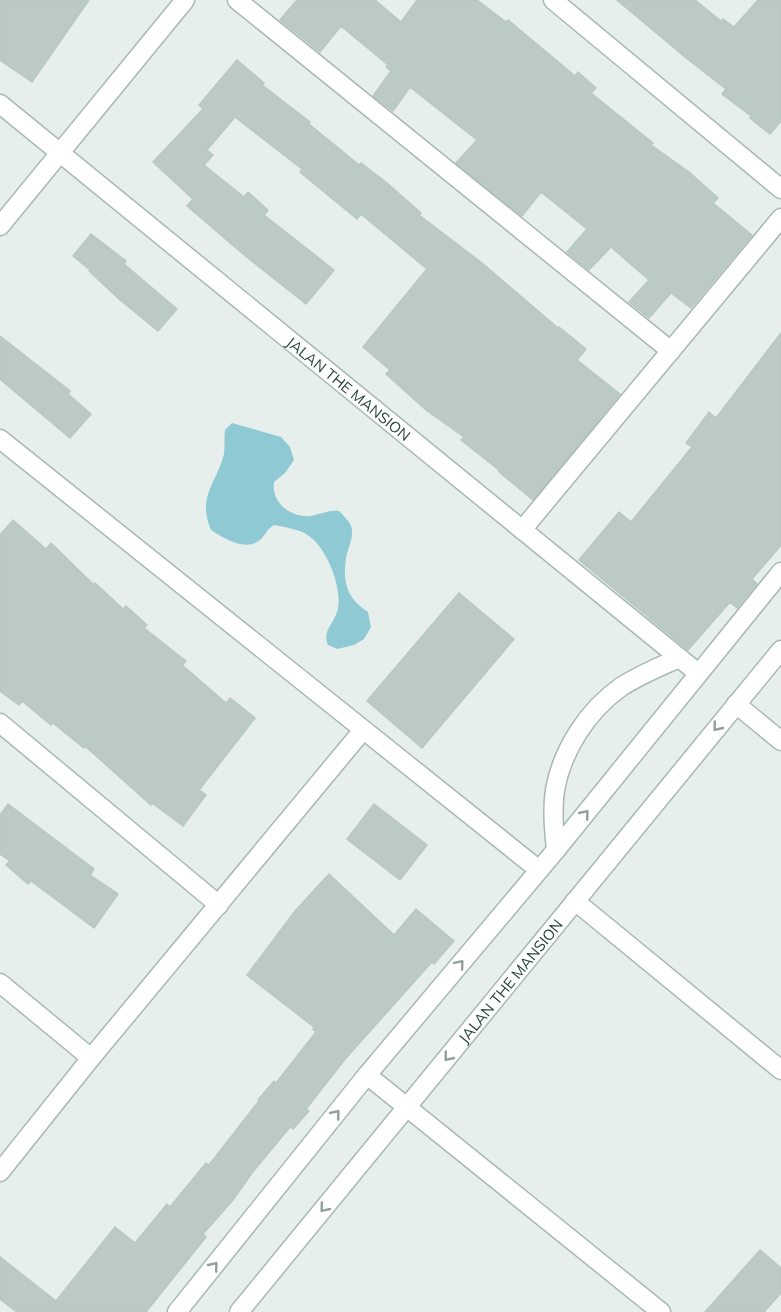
<svg xmlns="http://www.w3.org/2000/svg" width="781" height="1312" viewBox="0 0 781 1312" font-family="Mulish,sans-serif">
  <style>
    .water { fill: #8ec9d4 }
    .building { fill: #bbcac4; stroke: #b8c9c2; stroke-width: 1.5 }
    .lines { fill: none; stroke-linecap: round; stroke-linejoin: round }
    .minor-casing { stroke: #a8b8b2; stroke-width: 21 }
    .minor { stroke: #fff; stroke-width: 18 }
    .oneway { stroke: #92a09c }
    .labels { text-anchor: middle; dominant-baseline: central; stroke-width: 4.5; stroke-linejoin: round; paint-order: stroke }
    .street-label { font-size: 15px; fill: #24423a; stroke: #f7fbf9 }
  </style>
  <rect width="100%" height="100%" fill="#e6efeb"/>
  <path class="water" d="M 232,423 L 281,437 L 290,447 L 294,460 L 285,473 L 274,482 C 271,503 291,518 311,516 C 322,514 328,510 339,511 C 343,515 349,521 351,526 C 355,537 347,549 346,559 C 342,583 348,600 368,612 L 371,627 L 364,639 L 354,645 L 337,649 L 328,645 C 322,631 333,625 337,612 C 344,591 327,548 309,536 C 300,529 284,527 274,525 C 267,529 266,534 261,539 C 246,553 224,538 211,530 C 197,496 216,485 224,454 C 225,446 224,438 225,430 Z"/>
  <path class="building" d="M 0,0 L 89,0 L 32,82 L 0,60 Z
    M 297,0 L 375,0 L 401,22 L 417,0 L 477,0 L 506,22 L 508,20 L 575,76 L 578,72 L 596,88 L 591,93 L 653,143 L 651,145 L 689,172 L 718,198 L 713,203 L 752,235 L 691,308 L 671,293 L 649,318 L 629,302 L 649,280 L 611,247 L 589,270 L 567,252 L 587,229 L 541,192 L 522,216 L 456,163 L 477,140 L 410,87 L 393,111 L 373,96 L 391,71 L 386,67 L 388,65 L 341,26 L 320,52 L 280,20 Z
    M 617,0 L 695,0 L 721,21 L 723,19 L 734,27 L 758,0 L 781,0 L 781,121 L 770,134 L 750,118 L 751,116 L 722,94 L 726,89 L 685,57 Z
    M 237,60 L 264,83 L 262,85 L 310,122 L 309,124 L 359,165 L 361,163 L 387,183 L 421,213 L 419,215 L 482,263 L 558,328 L 559,327 L 586,349 L 577,360 L 620,394 L 533,500 L 498,471 L 499,470 L 461,440 L 464,437 L 426,410 L 386,374 L 390,370 L 363,347 L 427,269 L 361,214 L 357,219 L 300,172 L 302,169 L 235,117 L 207,150 L 213,155 L 204,165 L 244,197 L 248,192 L 268,210 L 264,215 L 334,270 L 306,304 L 243,254 L 187,206 L 193,199 L 153,162 L 203,109 L 199,105 Z
    M 91,234 L 126,261 L 124,264 L 177,309 L 158,331 L 119,299 L 89,271 L 90,270 L 73,256 Z
    M 781,333 L 781,545 L 752,579 L 757,584 L 737,608 L 730,602 L 688,650 L 579,560 L 619,512 L 631,522 L 692,447 L 686,443 L 709,412 L 716,418 Z
    M 0,336 L 70,391 L 68,394 L 91,414 L 70,438 L 0,379 Z
    M 13,520 L 46,549 L 51,543 L 94,585 L 95,583 L 123,609 L 126,606 L 147,625 L 144,628 L 186,661 L 182,665 L 226,703 L 230,698 L 255,718 L 199,790 L 206,795 L 183,826 L 152,803 L 151,805 L 85,746 L 84,748 L 53,723 L 51,725 L 22,701 L 19,705 L 0,691 L 0,535 Z
    M 459,593 L 514,639 L 422,748 L 367,701 Z
    M 8,804 L 94,869 L 90,875 L 118,894 L 94,928 L 31,881 L 28,884 L 6,865 L 10,861 L 0,854 L 0,815 Z
    M 374,804 L 427,845 L 400,880 L 347,839 Z
    M 329,874 L 394,935 L 416,909 L 454,941 L 434,964 L 432,962 L 346,1058 L 306,1109 L 309,1111 L 293,1129 L 290,1127 L 252,1173 L 233,1200 L 203,1234 L 206,1237 L 146,1312 L 17,1312 L 0,1299 L 0,1257 L 56,1301 L 115,1227 L 135,1243 L 167,1204 L 170,1207 L 206,1163 L 209,1165 L 259,1101 L 258,1100 L 274,1081 L 276,1083 L 316,1032 L 313,1029 L 314,1027 L 247,975 L 295,911 Z
    M 760,1250 L 781,1268 L 781,1293 L 764,1312 L 705,1312 Z"/>
  <g class="lines">
    <defs>
      <g id="minor">
        <path d="M 237,0 L 671,351"/>
        <path d="M 553,0 L 781,189"/>
        <path id="s1" d="M 0,104 L 698,673"/>
        <path d="M 0,226 L 185,0"/>
        <path d="M 0,439 L 539,870"/>
        <path d="M 522,530 L 781,218"/>
        <path d="M 736,704 L 781,741"/>
        <path d="M 0,723 L 219,905"/>
        <path d="M 556,850 C 554,830 552,810 555,790 C 562,750 588,710 621,687 C 639,675 659,667 679,658"/>
        <path d="M 575,901 L 781,1070"/>
        <path d="M 0,983 L 91,1058"/>
        <path d="M 367,1075 L 661,1312"/>
        <path d="M 0,1172 L 91,1058 L 363,730"/>
        <path d="M 177,1312 L 367,1075 L 556,850 L 781,572"/>
        <path id="s2" d="M 239,1312 L 781,650"/>
      </g>
    </defs>
    <use href="#minor" class="minor-casing"/>
    <use href="#minor" class="minor"/>
  </g>
  <defs><path id="oneway-chevron" d="M-2-3.5L2.5 0L-2 3.5" fill="none" stroke-width="1.6" stroke-linecap="round" stroke-linejoin="round" transform="scale(1.5)"/></defs>
  <g class="oneway">
    <use href="#oneway-chevron" transform="translate(717 727) rotate(129)"/>
    <use href="#oneway-chevron" transform="translate(585 814) rotate(-51)"/>
    <use href="#oneway-chevron" transform="translate(460 964) rotate(-50)"/>
    <use href="#oneway-chevron" transform="translate(448 1057) rotate(129)"/>
    <use href="#oneway-chevron" transform="translate(336 1114) rotate(-51)"/>
    <use href="#oneway-chevron" transform="translate(324 1208) rotate(129)"/>
    <use href="#oneway-chevron" transform="translate(214 1266) rotate(-51)"/>
  </g>
  <g class="labels">
    <g class="street-label">
      <text stroke="none"><textPath href="#s1" startOffset="450">JALAN THE MANSION</textPath></text>
      <text stroke="none"><textPath href="#s2" startOffset="428">JALAN THE MANSION</textPath></text>
    </g>
  </g>
</svg>
